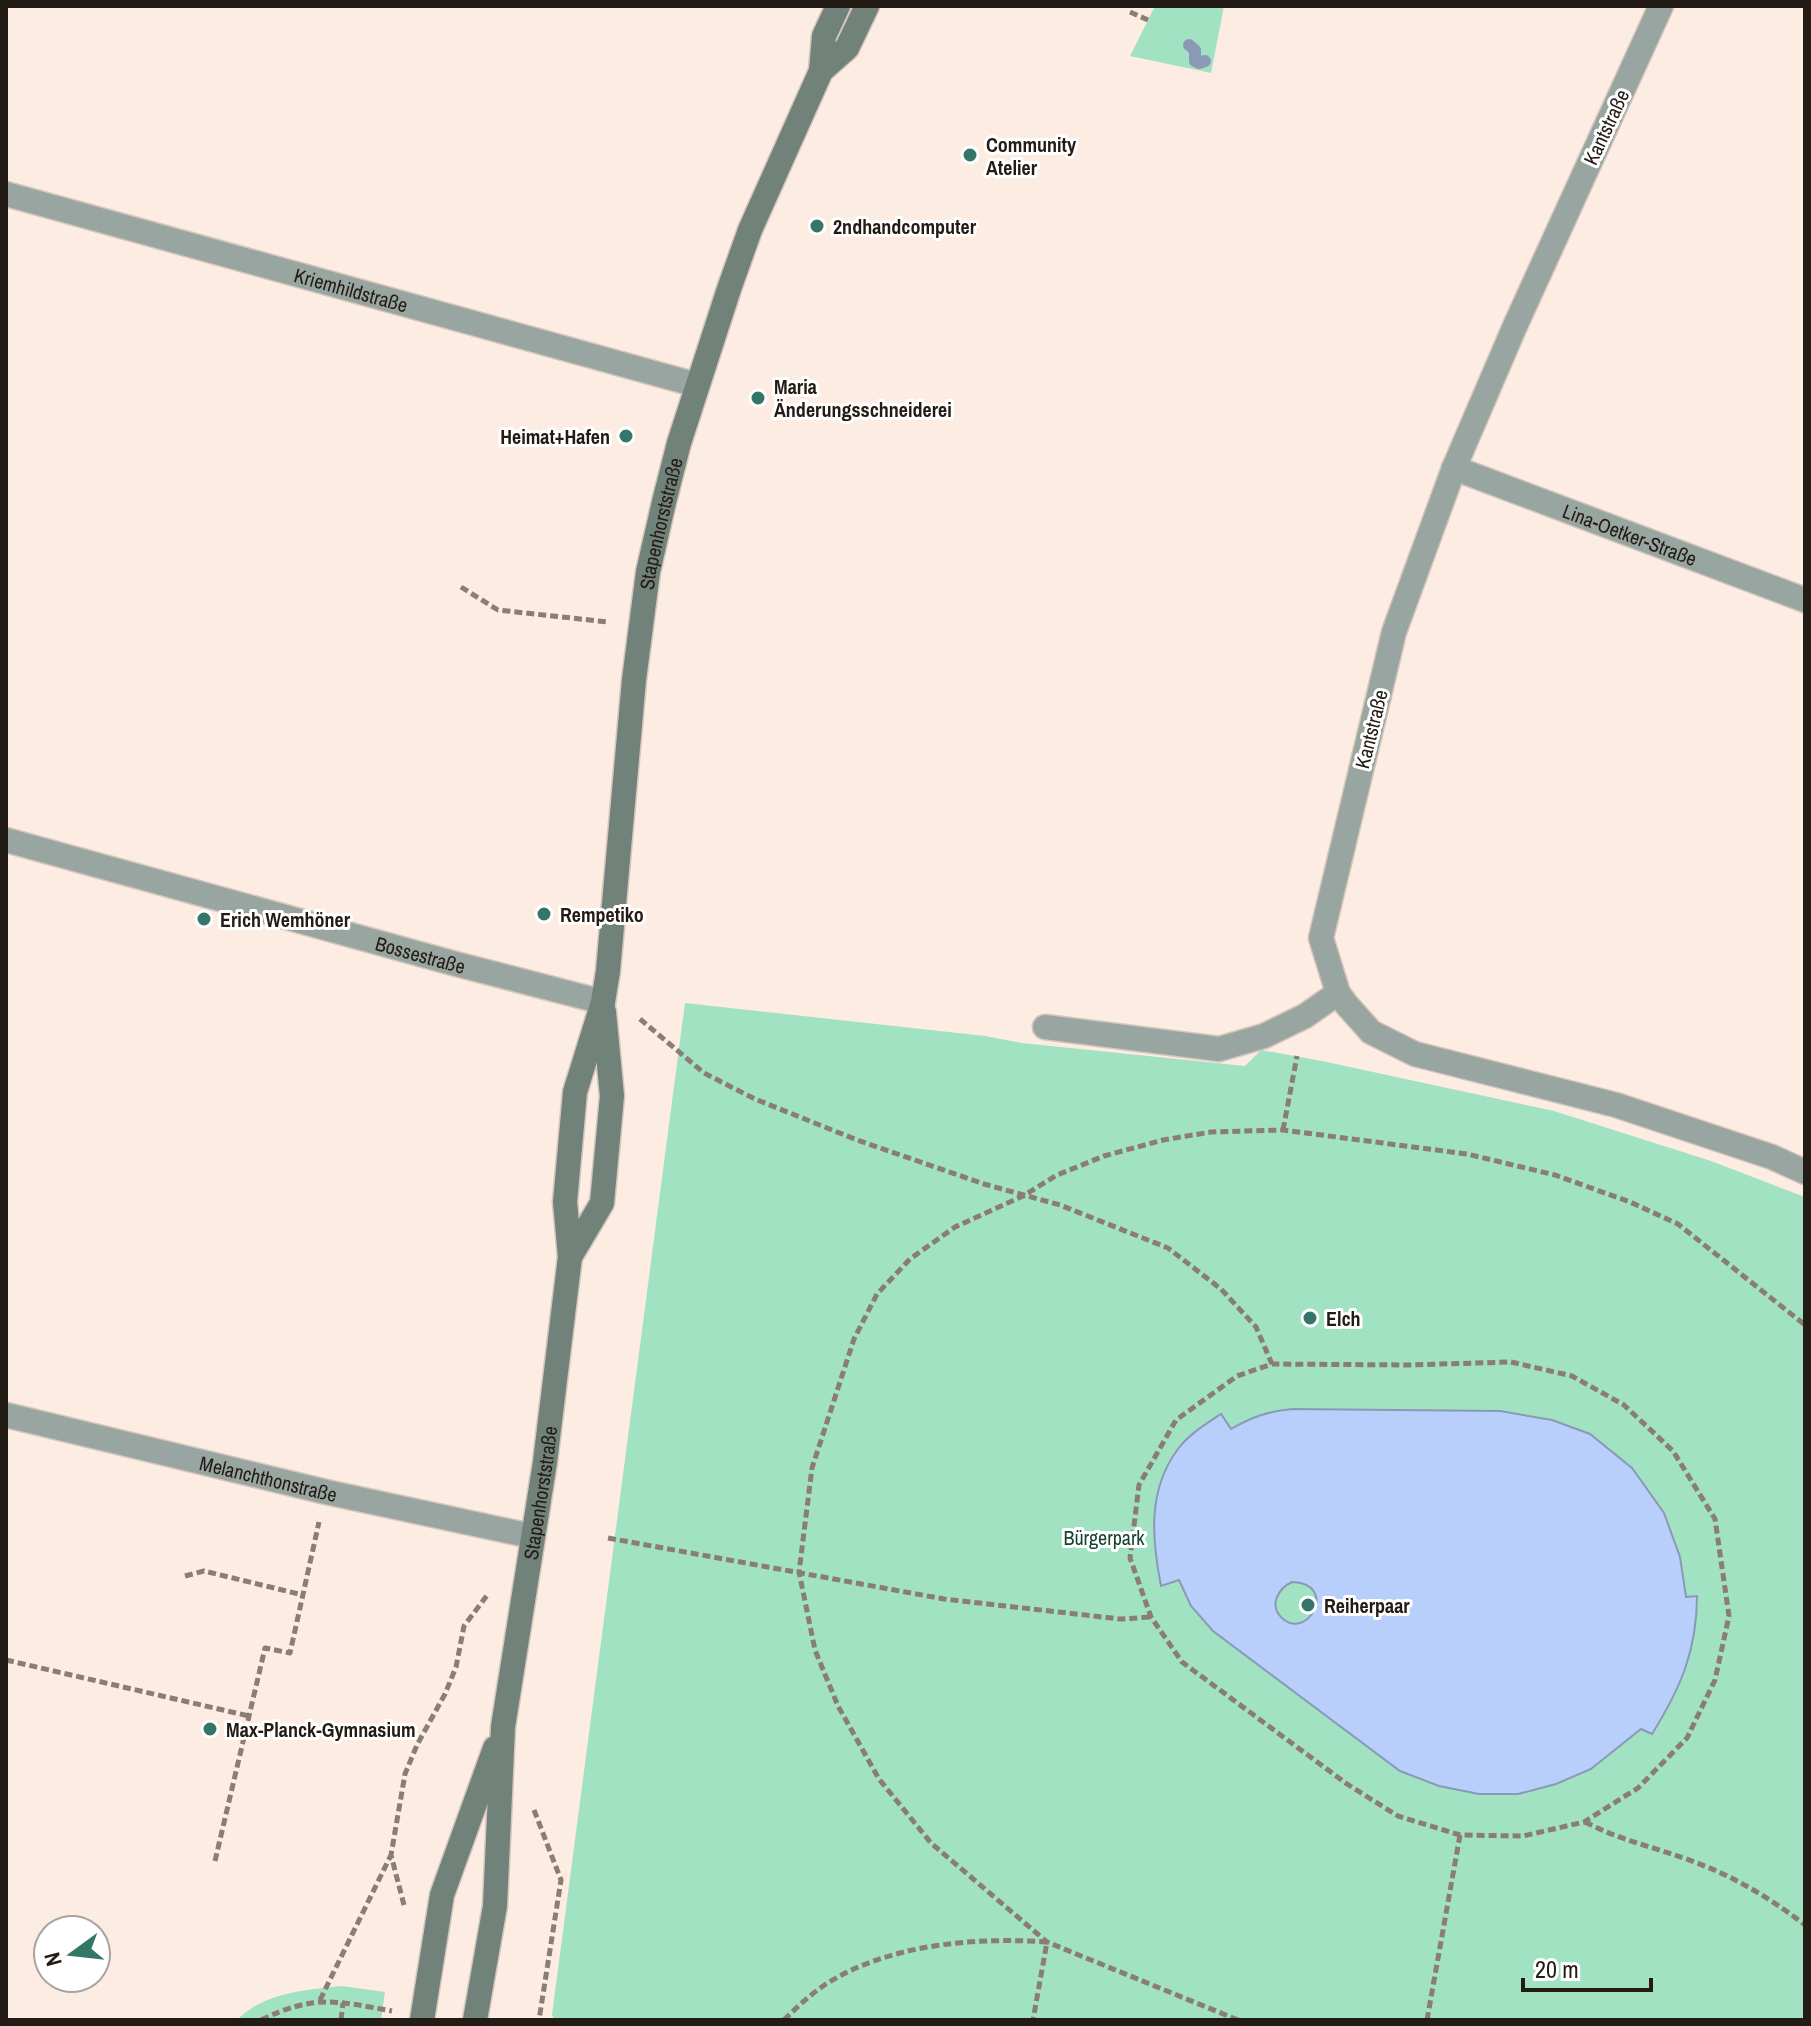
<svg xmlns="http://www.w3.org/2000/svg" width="1811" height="2026" viewBox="0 0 1811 2026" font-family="'Archivo Narrow',sans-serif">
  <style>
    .green { fill: #a1e2c3 }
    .water { fill: #b8cffb; stroke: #8b99b6; stroke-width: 2; fill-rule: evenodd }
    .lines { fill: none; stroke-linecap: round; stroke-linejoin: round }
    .stream { stroke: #8b99b6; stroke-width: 12 }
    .lane-casing { stroke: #d5c6bd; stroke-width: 27 }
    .street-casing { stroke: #d5c6bd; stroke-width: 27 }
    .secondary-casing { stroke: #d5c6bd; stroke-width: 27 }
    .path { stroke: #897d75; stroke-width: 5; stroke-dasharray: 8 4; stroke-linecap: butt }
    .lane { stroke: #99a5a0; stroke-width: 24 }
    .street { stroke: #99a5a0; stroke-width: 24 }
    .secondary { stroke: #70827a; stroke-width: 24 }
    .poi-dot { fill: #347769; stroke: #fff; stroke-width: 3 }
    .labels { text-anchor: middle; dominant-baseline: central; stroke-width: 6; stroke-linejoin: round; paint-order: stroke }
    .street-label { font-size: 20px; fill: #231b15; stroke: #fff }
    .poi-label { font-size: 20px; font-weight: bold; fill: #231b15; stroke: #fff; text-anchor: start }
    .park-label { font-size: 20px; fill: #16402f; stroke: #fff }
  </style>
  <rect width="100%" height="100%" fill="#fcece2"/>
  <path class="green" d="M 1155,6 L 1224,6 L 1211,73 L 1130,56 Z
    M 685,1003 L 985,1036 L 1022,1043 L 1245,1066 L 1261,1050 L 1322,1061 L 1554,1111 L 1711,1161 L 1805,1197 L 1805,2020 L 555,2020 L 552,2015 Z
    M 342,1986 L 385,1992 L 381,2020 L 237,2020 C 265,1992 305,1990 342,1986 Z"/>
  <path class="water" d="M 1292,1409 L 1500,1411 L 1552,1420 L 1590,1434 L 1632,1468 L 1664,1513 L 1680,1557 L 1686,1597 L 1697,1596 C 1697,1651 1680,1689 1652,1734 L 1641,1729 L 1591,1769 L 1556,1784 L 1518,1794 L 1479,1794 L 1439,1786 L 1400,1771 L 1213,1631 L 1191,1606 L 1179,1580 L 1161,1586 C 1152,1540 1147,1490 1178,1449 C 1188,1435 1206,1424 1221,1414 L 1231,1429 C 1252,1417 1269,1411 1292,1409 ZM 1292,1582 C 1339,1583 1308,1642 1282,1618 C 1268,1605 1279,1588 1292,1582 Z"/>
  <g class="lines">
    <path class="stream" d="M 1189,45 L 1195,50 L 1195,61 L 1199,63 L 1205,61"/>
    <defs>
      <path id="lane" d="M 1045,1027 L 1219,1049 L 1264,1036 L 1305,1016 L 1338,993"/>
      <g id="street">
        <path d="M 1661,6 L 1515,326 L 1454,468 L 1394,632 L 1321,938 L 1338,993 L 1346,1004 L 1371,1032 L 1415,1054 L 1616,1105 L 1772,1157 L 1805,1172"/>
        <path id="s1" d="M 6,194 L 697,385"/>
        <path id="s2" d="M 1454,468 L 1805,600"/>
        <path id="s3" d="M 6,840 L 456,964 L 603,1002"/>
        <path id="s4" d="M 6,1415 L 326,1492 L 531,1536"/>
      </g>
      <g id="secondary">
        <path d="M 821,71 L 847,48 L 867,6"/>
        <path d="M 570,1257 L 602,1203 L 612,1096 L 604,1012"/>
        <path d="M 422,2020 L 442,1895 L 495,1748"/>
        <path id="s5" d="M 475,2020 L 495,1906 L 503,1727 L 545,1462 L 570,1257 L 565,1202 L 575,1092 L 603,1002 L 608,971 L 634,680 L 648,572 L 664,502 L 679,443 L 729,289 L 750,230 L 821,71 L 824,36 L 838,6"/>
      </g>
    </defs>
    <use href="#lane" class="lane-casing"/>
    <use href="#street" class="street-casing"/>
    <use href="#secondary" class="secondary-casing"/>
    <path class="path" d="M 1130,12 L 1148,20
      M 461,587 L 498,610 L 608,622
      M 640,1019 L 704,1073 L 755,1099 L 857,1140 L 984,1184 L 1060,1205 L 1168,1248 L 1221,1289 L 1256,1327 L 1272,1364
      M 1283,1130 L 1297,1056
      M 1511,1362 L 1572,1376 L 1624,1405 L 1673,1451 L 1715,1519 L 1729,1616 L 1715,1680 L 1687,1738 L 1638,1788 L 1584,1822 L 1523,1836 L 1460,1835 L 1398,1816 L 1347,1784 L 1182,1662 L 1151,1617 L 1130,1558 L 1139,1485 L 1176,1420 L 1237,1376 L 1272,1364 L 1409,1365 Z
      M 608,1538 L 944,1599 L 1120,1619 L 1151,1617
      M 185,1576 L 204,1571 L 303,1595
      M 6,1660 L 249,1716
      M 534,1810 L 561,1880 L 539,2020
      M 1585,1822 C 1621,1841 1659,1848 1697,1863 C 1735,1877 1773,1900 1805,1925
      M 215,1861 L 265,1648 L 290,1653 L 319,1522
      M 404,1905 L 391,1855 L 405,1774 L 417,1745 L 445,1694 L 456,1667 L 464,1626 L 488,1594
      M 320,2000 L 391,1855
      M 261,2020 C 315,1994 336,2001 392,2011
      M 341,2020 L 343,2003
      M 784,2020 C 797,2007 811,1994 826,1984 C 889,1944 975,1937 1047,1942 L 1033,2020
      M 1238,2020 L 1047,1942 L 931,1843 L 879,1779 L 838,1706 L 815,1650 L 799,1572 L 812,1468 L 854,1339 L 877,1294 L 910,1259 L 955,1227 L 1023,1196 L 1057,1175 L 1104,1156 L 1163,1140 L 1211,1132 L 1283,1130 L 1467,1154 L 1555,1175 L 1630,1202 L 1678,1224 L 1805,1325
      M 1427,2020 L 1460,1835"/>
    <use href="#lane" class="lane"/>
    <use href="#street" class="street"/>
    <use href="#secondary" class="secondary"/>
  </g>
  <g class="poi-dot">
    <circle cx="970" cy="155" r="8"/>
    <circle cx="817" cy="226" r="8"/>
    <circle cx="758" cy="398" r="8"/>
    <circle cx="626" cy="436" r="8"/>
    <circle cx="544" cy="914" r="8"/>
    <circle cx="204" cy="919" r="8"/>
    <circle cx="1310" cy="1318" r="8"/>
    <circle cx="1308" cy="1605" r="8"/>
    <circle cx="210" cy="1729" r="8"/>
  </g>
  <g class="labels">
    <g class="street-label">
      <text transform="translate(1606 127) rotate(-65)">Kantstraße</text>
      <text stroke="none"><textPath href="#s1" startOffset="358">Kriemhildstraße</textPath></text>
      <text stroke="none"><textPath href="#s5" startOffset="1512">Stapenhorststraße</textPath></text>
      <text stroke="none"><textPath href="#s2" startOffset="188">Lina-Oetker-Straße</textPath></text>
      <text transform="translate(1371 729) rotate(-76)">Kantstraße</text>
      <text stroke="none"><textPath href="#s3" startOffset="430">Bossestraße</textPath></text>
      <text stroke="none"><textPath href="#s4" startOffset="270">Melanchthonstraße</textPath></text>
      <text stroke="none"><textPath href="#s5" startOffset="532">Stapenhorststraße</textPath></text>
    </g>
    <g class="poi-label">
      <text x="986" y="144">Community<tspan x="986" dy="23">Atelier</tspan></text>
      <text x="833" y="226">2ndhandcomputer</text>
      <text x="774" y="386">Maria<tspan x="774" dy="23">Änderungsschneiderei</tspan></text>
      <text x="610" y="436" text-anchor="end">Heimat+Hafen</text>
      <text x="560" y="914">Rempetiko</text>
      <text x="220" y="919">Erich Wemhöner</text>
      <text x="1326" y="1318">Elch</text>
      <text x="1324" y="1605">Reiherpaar</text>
      <text x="226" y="1729">Max-Planck-Gymnasium</text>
    </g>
    <g class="park-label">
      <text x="1104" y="1537">Bürgerpark</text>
    </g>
  </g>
  <rect width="1811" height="2026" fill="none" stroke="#231b15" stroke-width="16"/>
  <g transform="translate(72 1954) rotate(255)"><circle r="38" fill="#ffffff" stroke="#a7a4a1" stroke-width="2"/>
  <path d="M0-6L14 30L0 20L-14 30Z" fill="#347769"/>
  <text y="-12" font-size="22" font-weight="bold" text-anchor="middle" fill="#231b15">N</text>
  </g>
  <path d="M1523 1978v12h128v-12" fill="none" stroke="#231b15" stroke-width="4"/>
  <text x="1535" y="1978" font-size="24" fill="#231b15" stroke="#ffffff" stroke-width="6" paint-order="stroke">20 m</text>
</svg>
